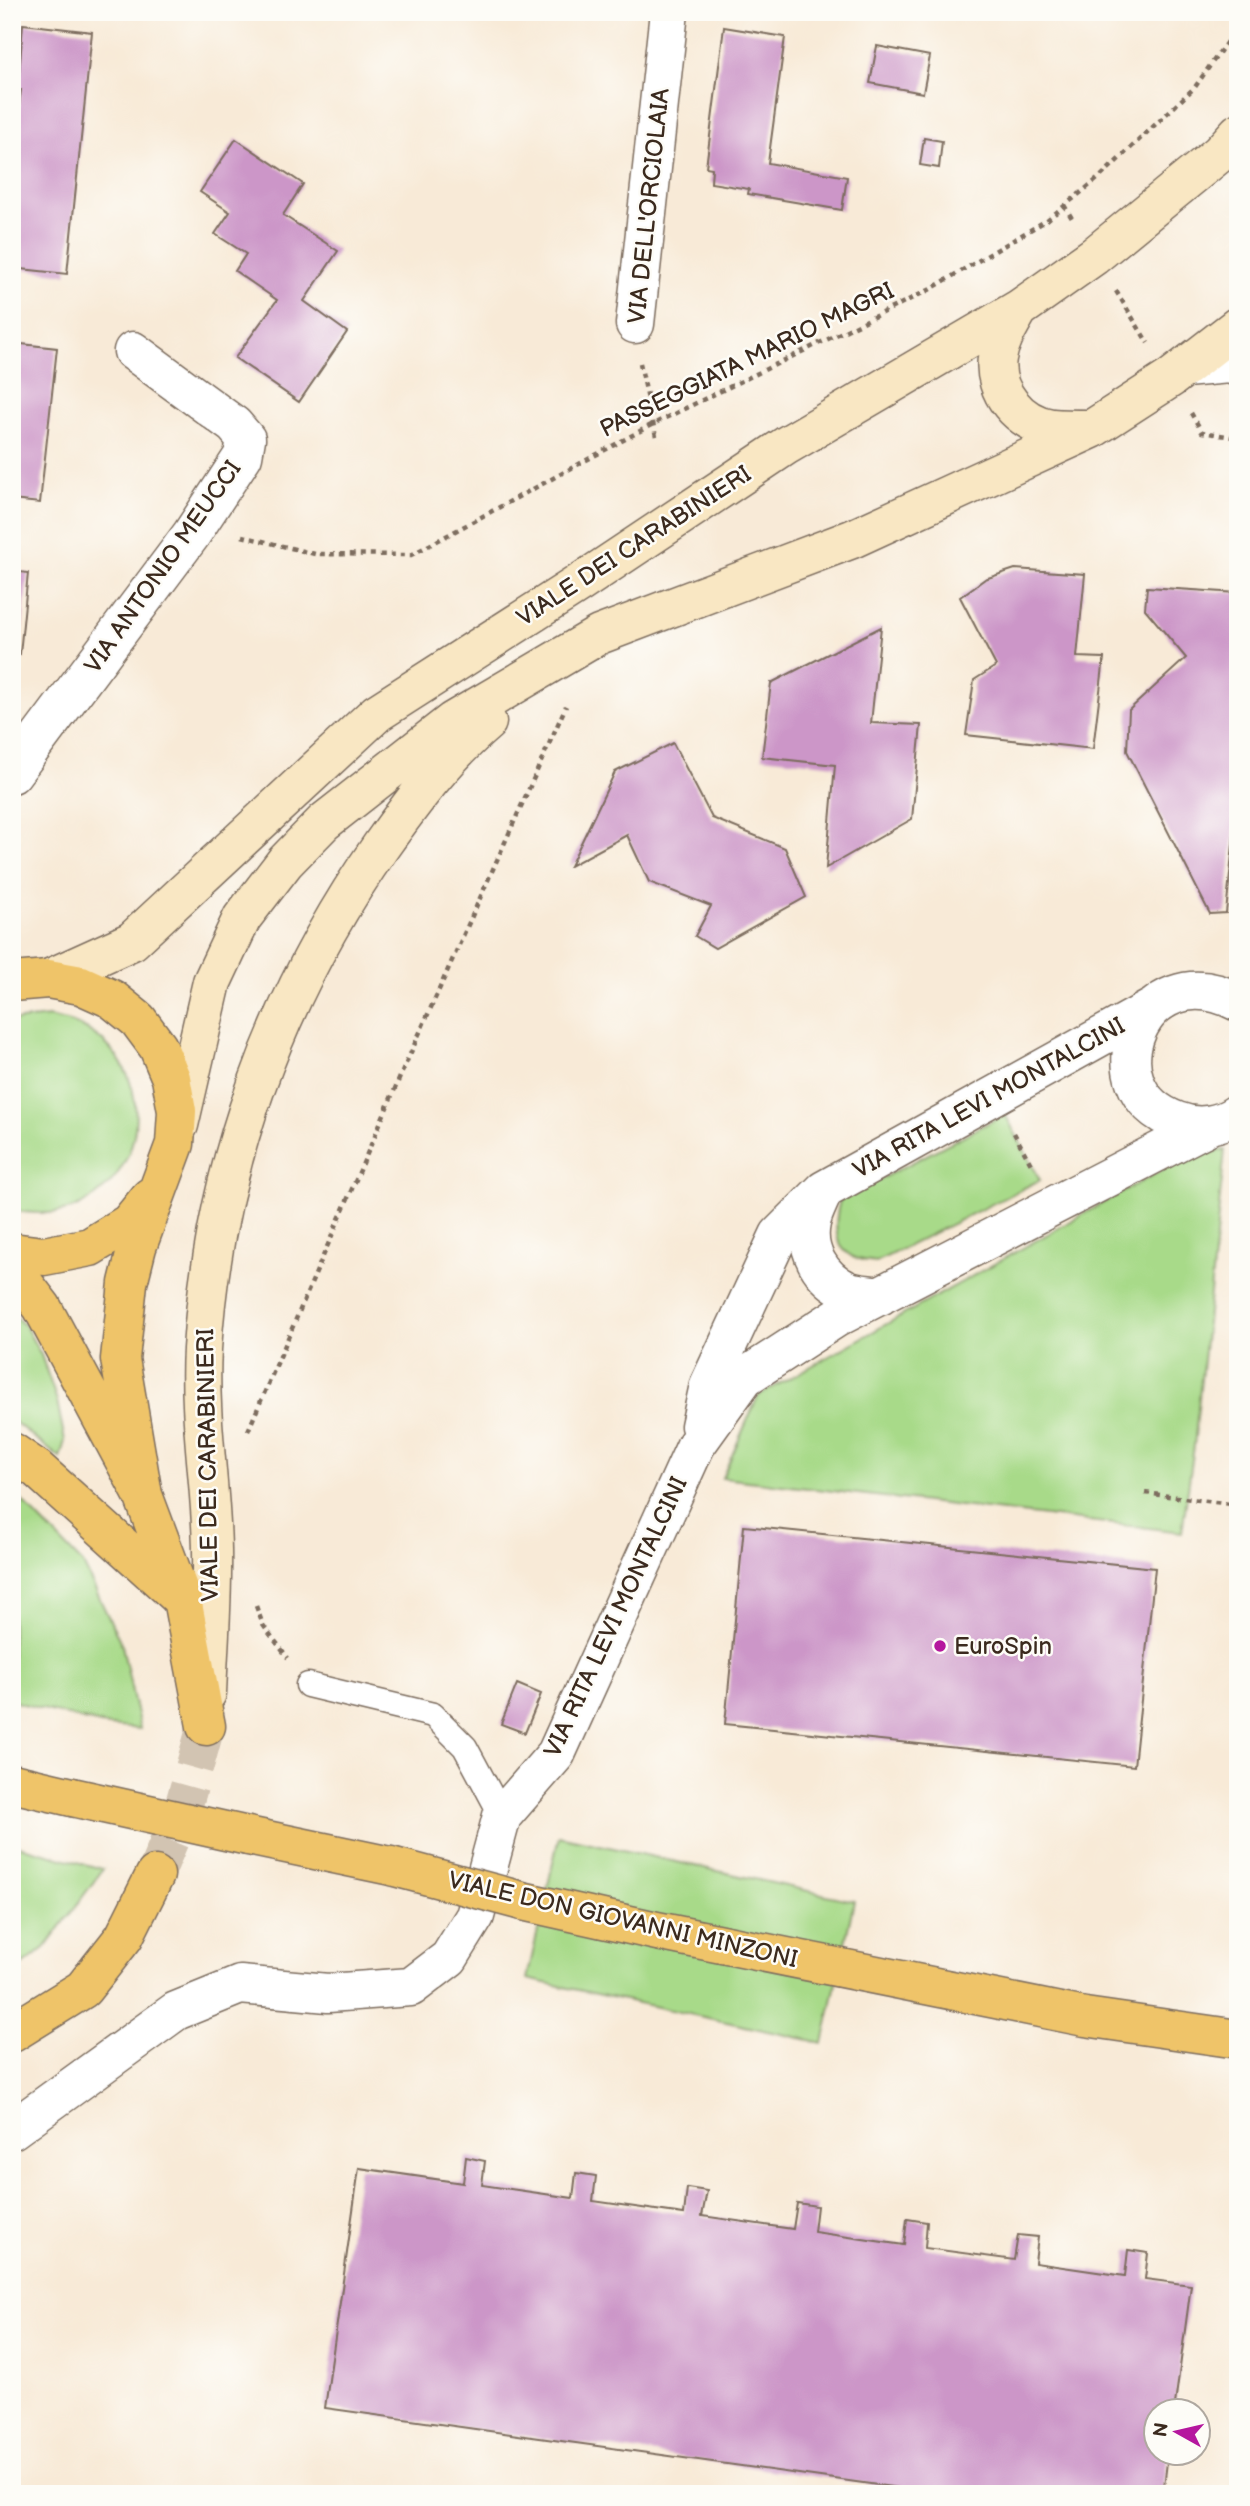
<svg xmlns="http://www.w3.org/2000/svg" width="1250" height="2506" viewBox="0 0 1250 2506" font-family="'Balsamiq Sans',sans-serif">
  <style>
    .green { fill: #a8da89; stroke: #728254; stroke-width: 2 }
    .building { fill: #cc96c8 }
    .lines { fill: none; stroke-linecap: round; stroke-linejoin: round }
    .primary-tunnel { stroke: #d2c4b2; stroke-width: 38; stroke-dasharray: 38 19; stroke-linecap: butt }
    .service-casing { stroke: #7d6d5f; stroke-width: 27 }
    .minor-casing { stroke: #7d6d5f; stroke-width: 41 }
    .secondary-casing { stroke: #7d6d5f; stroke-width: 41 }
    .primary-casing { stroke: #7d6d5f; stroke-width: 41 }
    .path { stroke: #7d6d5f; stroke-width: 4.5; stroke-dasharray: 5 5; stroke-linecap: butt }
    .service { stroke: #fff; stroke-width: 24 }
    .minor { stroke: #fff; stroke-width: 38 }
    .secondary { stroke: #f9e7c3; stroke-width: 38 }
    .primary { stroke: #efc469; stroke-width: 38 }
    .primary-bridge-casing { stroke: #7d6d5f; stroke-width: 41; stroke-linecap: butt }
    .primary-bridge { stroke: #efc469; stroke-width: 38 }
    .poi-dot { fill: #b5179e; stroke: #fdfcf7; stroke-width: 2.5 }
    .labels { text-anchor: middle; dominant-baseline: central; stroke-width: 5; stroke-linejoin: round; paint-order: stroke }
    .street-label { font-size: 24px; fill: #3b2a1e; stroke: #fdfcf7 }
    .poi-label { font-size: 24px; fill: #3b2a1e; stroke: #fdfcf7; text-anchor: start }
  </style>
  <rect width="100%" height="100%" fill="#fdfcf7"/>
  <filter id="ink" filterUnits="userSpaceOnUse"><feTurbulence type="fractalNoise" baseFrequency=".0143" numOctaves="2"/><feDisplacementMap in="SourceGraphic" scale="14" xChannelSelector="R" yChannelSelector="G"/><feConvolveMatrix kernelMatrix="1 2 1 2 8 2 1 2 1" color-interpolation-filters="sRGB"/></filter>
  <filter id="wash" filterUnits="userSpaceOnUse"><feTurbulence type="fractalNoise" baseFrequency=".00686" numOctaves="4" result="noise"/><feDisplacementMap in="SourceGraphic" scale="28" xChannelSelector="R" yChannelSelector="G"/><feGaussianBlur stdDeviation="1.57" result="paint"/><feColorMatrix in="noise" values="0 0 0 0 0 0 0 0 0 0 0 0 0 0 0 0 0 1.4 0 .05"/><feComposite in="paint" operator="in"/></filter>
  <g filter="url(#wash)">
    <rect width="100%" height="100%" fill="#f8ead7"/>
    <path class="green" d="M 49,1017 C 59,1020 71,1021 80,1026 C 156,1063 154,1173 76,1207 C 55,1216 34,1213 12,1211 L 12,1021 Z
      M 1005,1114 L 1040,1180 L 876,1262 C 869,1261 859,1260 853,1257 C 832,1246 835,1219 840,1200 Z
      M 1225,1150 L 1194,1446 L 1182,1532 L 722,1478 L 758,1396 L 1189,1155 Z
      M 12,1313 L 25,1326 L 41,1355 L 57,1401 L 65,1441 L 60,1458 L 12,1420 Z
      M 12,1494 L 20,1499 L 83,1564 L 122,1645 L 140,1729 L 108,1726 L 12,1701 Z
      M 559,1836 L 854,1901 L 823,2043 L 527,1979 Z
      M 12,1844 L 103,1869 L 45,1948 L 12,1972 Z"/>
    <g id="blocks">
      <path class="building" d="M 23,24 L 92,32 L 67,274 L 12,268 L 12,163 L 21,90 L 18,90 Z
        M 724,27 L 785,37 L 768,163 L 847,177 L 842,210 L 748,194 L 749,189 L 711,183 L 712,168 L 706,167 Z
        M 877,46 L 930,56 L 923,93 L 870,83 Z
        M 924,138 L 942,141 L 939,168 L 920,165 Z
        M 236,139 L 303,184 L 283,215 L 338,251 L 304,301 L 347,332 L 299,402 L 235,358 L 277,300 L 235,271 L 246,254 L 215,234 L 230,212 L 200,192 Z
        M 12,343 L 57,348 L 40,503 L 12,500 Z
        M 1015,569 L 1085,574 L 1077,657 L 1104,658 L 1093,749 L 966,735 L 974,680 L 996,666 L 960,597 L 985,579 Z
        M 12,571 L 28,573 L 20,654 L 12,652 Z
        M 1147,587 L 1238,593 L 1238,796 L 1226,913 L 1210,914 L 1127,751 L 1129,710 L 1186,658 L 1145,609 Z
        M 881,627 L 871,723 L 921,725 L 912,819 L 826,868 L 835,765 L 762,757 L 771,683 Z
        M 673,743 L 712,818 L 785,848 L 806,897 L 715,948 L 695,936 L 711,906 L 649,882 L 627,835 L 570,866 L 615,772 Z
        M 744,1526 L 1155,1568 L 1134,1766 L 725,1724 Z
        M 517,1684 L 541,1694 L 525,1733 L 501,1724 Z
        M 466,2157 L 485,2161 L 482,2185 L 573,2198 L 576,2173 L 596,2176 L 593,2201 L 684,2214 L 687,2188 L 707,2191 L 702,2216 L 793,2229 L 797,2203 L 817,2206 L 814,2232 L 904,2245 L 907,2219 L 927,2222 L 925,2248 L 1014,2260 L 1018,2235 L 1038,2237 L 1035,2263 L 1125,2276 L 1128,2250 L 1148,2253 L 1145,2279 L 1191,2285 L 1174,2412 L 1156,2412 L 1156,2454 L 1168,2454 L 1163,2494 L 942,2494 L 325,2408 L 359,2168 L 463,2183 Z"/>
    </g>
  </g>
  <g filter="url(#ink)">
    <use href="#blocks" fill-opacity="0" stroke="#7d6d5f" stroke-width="2"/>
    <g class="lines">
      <path class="primary-tunnel" d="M 155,1875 L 183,1808 L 206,1726"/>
      <defs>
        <path id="service" d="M 308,1685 L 433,1715 L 465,1747 L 502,1816"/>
        <path id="minor" d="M 635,324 L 669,12
          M 1185,368 L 1229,364 L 1238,367
          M 12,774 L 191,535 L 243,456 L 246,439 L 234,425 L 133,351
          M 1238,1002 C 1140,951 1088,1090 1177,1121 C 1197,1129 1220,1126 1238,1113
          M 823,1192 C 819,1202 813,1213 811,1223 C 805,1251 821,1278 847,1290 C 856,1294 870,1294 880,1296
          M 700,1426 L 709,1385 L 779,1235 L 824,1190 L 1154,1007
          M 12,2130 L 176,2011 L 240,1985 L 328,1993 L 411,1987 L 449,1958 L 475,1916 L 502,1816 L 556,1754 L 696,1445 L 745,1377 L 836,1318 L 1210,1125"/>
        <path id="secondary" d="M 1019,309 C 1010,325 1000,340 997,358 C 992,391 1020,424 1052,428 C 1064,429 1078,429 1090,429
          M 48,979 L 132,941 L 377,713 L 580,583 L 787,445 L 1019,309 L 1094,256 L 1220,153 L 1238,133
          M 179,1125 L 212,982 L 242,918 L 285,862 L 324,822 L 453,721 L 599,635 L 852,539 L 1092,429 L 1171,378 L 1238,326
          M 207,1693 C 209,1645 213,1597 212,1550 C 211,1483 198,1416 202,1349 C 214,1166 276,996 381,846 C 413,801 445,758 487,722"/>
        <path id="primary" d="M 12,982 L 48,979 L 81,985 L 112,999 L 138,1020 L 158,1047 L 171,1078 L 177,1111 L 175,1144 L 137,1247 L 128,1283 L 120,1359 L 143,1495
          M 12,1252 L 44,1256 L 90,1247 L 129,1223 L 150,1197
          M 12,1268 L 42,1307 L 143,1495 L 182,1599 L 206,1726
          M 12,1452 L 37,1469 L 177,1595
          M 12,1783 L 72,1797
          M 248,1836 L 391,1866
          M 522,1901 L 657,1931 L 1085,2017 L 1238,2039
          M 12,2033 L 83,1989 L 124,1937 L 155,1875"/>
      </defs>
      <use href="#service" class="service-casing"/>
      <use href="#minor" class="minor-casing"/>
      <use href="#secondary" class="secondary-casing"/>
      <use href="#primary" class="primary-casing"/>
      <path class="path" d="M 1064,205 L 1073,220
        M 1116,291 L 1148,343
        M 640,363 L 657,441
        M 1191,413 L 1202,432 L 1238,438
        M 242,536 L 315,554 L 411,555 L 653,424 L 929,290 L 1047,220 L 1100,177 L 1195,87 L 1238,26
        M 1014,1133 L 1033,1168
        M 248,1431 L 403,1070 L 566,706
        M 1145,1493 L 1238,1505
        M 256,1606 L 263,1625 L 288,1658"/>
      <use href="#service" class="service"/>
      <use href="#minor" class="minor"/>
      <use href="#secondary" class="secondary"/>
      <use href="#primary" class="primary"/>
      <defs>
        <path id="primary-bridge" d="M 72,1797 L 248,1836
          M 391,1866 L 522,1901"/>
      </defs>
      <use href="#primary-bridge" class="primary-bridge-casing"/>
      <use href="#primary-bridge" class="primary-bridge"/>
    </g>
  </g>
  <circle class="poi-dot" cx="940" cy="1646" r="7"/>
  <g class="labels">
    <g class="street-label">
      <text transform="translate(649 206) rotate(-84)">VIA DELL'ORCIOLAIA</text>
      <text transform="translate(747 360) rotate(-26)">PASSEGGIATA MARIO MAGRI</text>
      <text transform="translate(634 546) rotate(-33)">VIALE DEI CARABINIERI</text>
      <text transform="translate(163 567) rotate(-55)">VIA ANTONIO MEUCCI</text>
      <text transform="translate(989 1098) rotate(-29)">VIA RITA LEVI MONTALCINI</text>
      <text transform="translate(208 1465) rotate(-91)">VIALE DEI CARABINIERI</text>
      <text transform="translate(616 1617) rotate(-65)">VIA RITA LEVI MONTALCINI</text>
      <text transform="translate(623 1920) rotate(13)">VIALE DON GIOVANNI MINZONI</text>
    </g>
    <g class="poi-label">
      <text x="954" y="1646">EuroSpin</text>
    </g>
  </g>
  <rect width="1250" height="2506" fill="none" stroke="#fdfcf7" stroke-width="42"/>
  <g transform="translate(1177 2432) rotate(278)"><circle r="33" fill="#fdfcf7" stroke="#afa8a0" stroke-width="2"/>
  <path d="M0-5L12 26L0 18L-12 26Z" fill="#b5179e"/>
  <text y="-10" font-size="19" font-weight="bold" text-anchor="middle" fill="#3b2a1e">N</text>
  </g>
</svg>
